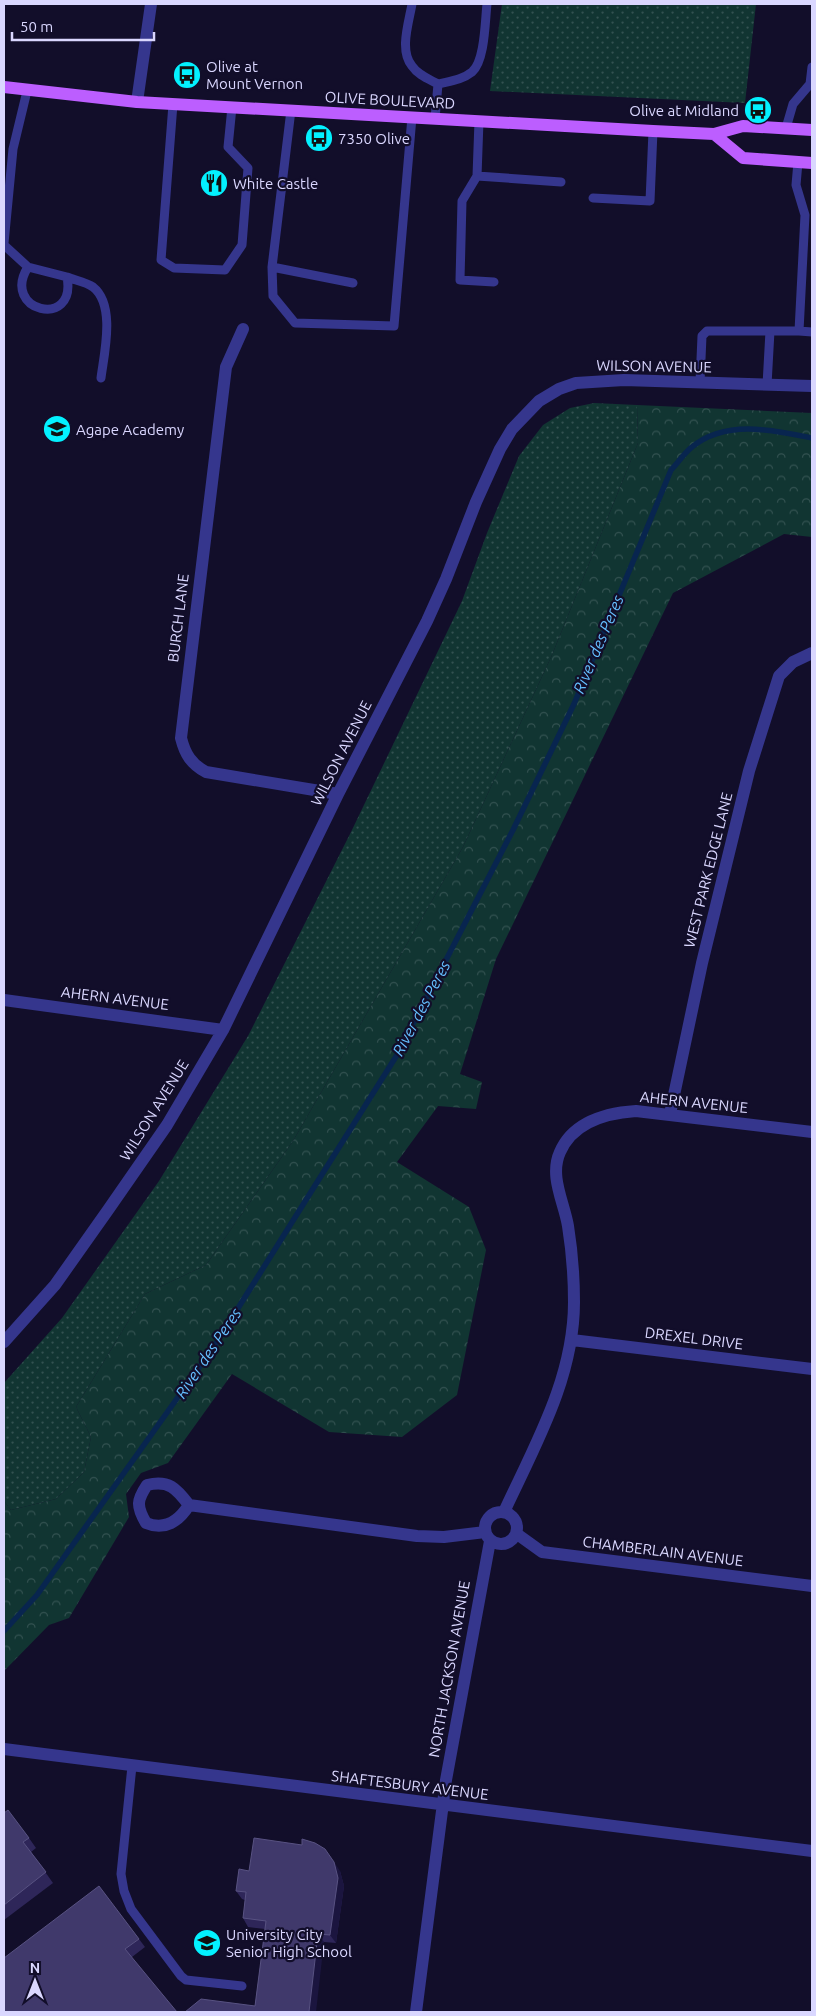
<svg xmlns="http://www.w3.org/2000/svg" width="816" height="2016" viewBox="0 0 816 2016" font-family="Ubuntu,sans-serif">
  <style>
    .grass { fill: url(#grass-dots) }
    .forest { fill: url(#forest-crowns) }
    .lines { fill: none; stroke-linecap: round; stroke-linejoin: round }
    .stream { stroke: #08254f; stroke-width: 5.5 }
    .service { stroke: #35368d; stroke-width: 9 }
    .minor { stroke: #35368d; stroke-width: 12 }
    .primary { stroke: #bc5eff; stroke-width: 12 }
    .wall { fill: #2e2659 }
    .shaded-wall { fill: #1b153f }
    .building { fill: #40396b; stroke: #585282 }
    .labels { text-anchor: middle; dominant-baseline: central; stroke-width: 4.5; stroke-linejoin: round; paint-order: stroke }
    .poi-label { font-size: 15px; fill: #dad7ff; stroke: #120e2a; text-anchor: start }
    .street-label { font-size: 15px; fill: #dad7ff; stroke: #120e2a }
    .water-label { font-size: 16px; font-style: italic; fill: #65bfff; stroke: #120e2a }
  </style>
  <defs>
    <pattern id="grass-dots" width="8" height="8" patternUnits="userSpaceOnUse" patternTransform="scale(1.25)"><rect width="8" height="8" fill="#113532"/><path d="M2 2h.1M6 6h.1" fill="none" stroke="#335251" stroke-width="1.8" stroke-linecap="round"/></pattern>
    <pattern id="forest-crowns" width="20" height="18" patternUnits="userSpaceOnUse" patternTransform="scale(1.25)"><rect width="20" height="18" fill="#113532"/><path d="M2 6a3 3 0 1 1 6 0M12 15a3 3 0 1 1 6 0" fill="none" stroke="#335251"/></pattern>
  </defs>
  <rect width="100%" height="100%" fill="#120e2a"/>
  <path class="grass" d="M 502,4 L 756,4 L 745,103 L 490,91 Z
    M 594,403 L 637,405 L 638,443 L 552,655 L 463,847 L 293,1141 L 206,1265 L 145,1294 L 76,1407 L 91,1437 L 84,1472 L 56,1499 L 11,1510 L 4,1501 L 4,1383 L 62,1318 L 159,1181 L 248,1036 L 351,832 L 462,601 L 487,533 L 519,456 L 543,425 L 570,408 Z"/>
  <path class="forest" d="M 637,405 L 812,413 L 812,537 L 784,534 L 673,593 L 496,959 L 460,1074 L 482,1082 L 476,1109 L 438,1106 L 397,1162 L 469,1207 L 486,1250 L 457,1395 L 402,1437 L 329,1432 L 232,1374 L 168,1463 L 141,1473 L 126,1494 L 129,1517 L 69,1618 L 49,1625 L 4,1671 L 4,1501 L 11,1510 L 56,1499 L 84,1472 L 91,1437 L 76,1407 L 145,1294 L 206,1265 L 293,1141 L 463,847 L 552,655 L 638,443 Z"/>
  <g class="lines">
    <path class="stream" d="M 4,1631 L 37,1595 L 213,1348 L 397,1055 L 513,830 L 574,704 L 671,470 C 678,463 684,453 692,447 C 726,419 773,430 812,438"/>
    <path class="service" d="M 412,4 C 409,22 399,51 412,66 C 418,75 429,79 438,84 C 450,81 462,80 472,72 C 485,61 485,21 487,4
      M 173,104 L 161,260 L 174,268 L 225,270 L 242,245 L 248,168 L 228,147 L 232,107
      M 291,110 L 272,267 L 353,283
      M 435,119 L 438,84
      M 479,121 L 477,176 L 561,182
      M 786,128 L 793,104 L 810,84 L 812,67
      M 798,162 L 796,185 L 805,215 L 799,331 L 812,332
      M 477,176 L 462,201 L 460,280 L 494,282
      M 593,198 L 650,201 L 653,131
      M 4,243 L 13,149 L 27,91
      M 4,245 L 28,267
      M 28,267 L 67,277 C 77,330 0,311 28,267 Z
      M 272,267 L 273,296 L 295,323 L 394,326 L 412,117
      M 67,277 C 74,280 86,282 93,287 C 116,305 104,354 101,378
      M 700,382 L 702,336 L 707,331 L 799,331
      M 767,385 L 770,331
      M 132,1766 L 121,1874 L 124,1891 L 131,1909 L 181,1976 L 186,1980 L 242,1986"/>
    <path class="minor" d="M 137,102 L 151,4
      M 243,329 L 226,367 L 181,738 C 185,754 191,764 206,772 L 338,794
      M 4,1000 L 223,1030
      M 670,1114 L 702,963 L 749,771 L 779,676 L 793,662 L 812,653
      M 572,1340 L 812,1369
      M 4,1342 L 55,1285 L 108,1210 L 167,1125 L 223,1030 L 338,794 L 427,621 L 446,579 L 476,502 L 500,449 L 512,429 L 539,401 L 559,389 L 576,383 L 624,380 L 812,386
      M 189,1505 C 179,1521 165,1531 146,1523 C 136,1506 137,1500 147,1485 C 169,1480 176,1488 189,1505 L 417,1536 L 444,1537 L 485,1532
      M485 1528a16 16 0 1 1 32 0a16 16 0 1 1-32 0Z
      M 504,1512 C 535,1445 574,1378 574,1302 C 574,1277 572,1251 568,1226 C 564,1202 549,1176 560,1152 C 573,1122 606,1113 636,1111 L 812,1132
      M 517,1534 L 542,1552 L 812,1586
      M 4,1749 L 812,1851
      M 416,2012 L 446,1780 L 490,1541"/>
    <path class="primary" d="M 4,87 L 137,102 L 653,131 L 714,134 L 743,126 L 812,130
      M 714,134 L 743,158 L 812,163"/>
  </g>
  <path class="wall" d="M 4,1813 L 29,1838 L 36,1848 L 31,1852 L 53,1883 L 4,1920 Z
    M 249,1871 L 340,1871 L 344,1886 L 336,1943 L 324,1942 L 255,2006 L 265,1929 L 248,1927 L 243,1918 L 245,1900 L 242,1899 L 236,1891 Z
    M 139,1939 L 145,1947 L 132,1957 L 4,2012 Z"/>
  <path class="shaded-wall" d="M 334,1862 L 340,1871 L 344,1886 L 336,1943 L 330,1935 Z
    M 318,1934 L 324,1942 L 316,2012 L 309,2012 Z"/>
  <path class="building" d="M 8,1810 L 29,1838 L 23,1842 L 46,1872 L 4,1905 L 4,1813 Z
    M 254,1838 L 302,1845 L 302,1839 L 315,1843 L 325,1849 L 334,1862 L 338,1878 L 330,1935 L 318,1934 L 309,2012 L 185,2012 L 201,1999 L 255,2006 L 266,1921 L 243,1918 L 246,1892 L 236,1891 L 239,1869 L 249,1871 Z
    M 99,1886 L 139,1939 L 125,1949 L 177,2012 L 4,2012 L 4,1958 Z"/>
  <defs>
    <symbol id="bus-disc" viewBox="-11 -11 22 22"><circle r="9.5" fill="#03f1ff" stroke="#120e2a"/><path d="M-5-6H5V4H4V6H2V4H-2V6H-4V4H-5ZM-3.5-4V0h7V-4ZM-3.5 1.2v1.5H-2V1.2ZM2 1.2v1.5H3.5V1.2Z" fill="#111"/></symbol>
    <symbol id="restaurant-disc" viewBox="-11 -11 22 22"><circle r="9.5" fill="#03f1ff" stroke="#120e2a"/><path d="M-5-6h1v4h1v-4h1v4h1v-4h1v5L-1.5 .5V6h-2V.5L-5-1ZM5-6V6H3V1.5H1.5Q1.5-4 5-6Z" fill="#111"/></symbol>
    <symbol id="school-disc" viewBox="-11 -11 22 22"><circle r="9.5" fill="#03f1ff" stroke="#120e2a"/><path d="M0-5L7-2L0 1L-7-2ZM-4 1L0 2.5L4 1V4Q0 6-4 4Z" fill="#111"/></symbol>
  </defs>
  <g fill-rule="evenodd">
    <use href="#bus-disc" x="171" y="59" width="32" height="32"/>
    <use href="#bus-disc" x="742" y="94" width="32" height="32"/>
    <use href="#bus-disc" x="303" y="122" width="32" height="32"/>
    <use href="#restaurant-disc" x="198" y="167" width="32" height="32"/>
    <use href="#school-disc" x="41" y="413" width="32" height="32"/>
    <use href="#school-disc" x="191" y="1927" width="32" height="32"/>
  </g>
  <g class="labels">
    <g class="poi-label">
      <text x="206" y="66">Olive at<tspan x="206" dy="17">Mount Vernon</tspan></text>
      <text x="739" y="110" text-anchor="end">Olive at Midland</text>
      <text x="338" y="138">7350 Olive</text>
      <text x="233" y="183">White Castle</text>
      <text x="76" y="429">Agape Academy</text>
      <text x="226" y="1934">University City<tspan x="226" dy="17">Senior High School</tspan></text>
    </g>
    <g class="street-label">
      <text transform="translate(390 100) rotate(3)">OLIVE BOULEVARD</text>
      <text transform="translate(654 366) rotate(1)">WILSON AVENUE</text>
      <text transform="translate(178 618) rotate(-83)">BURCH LANE</text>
      <text transform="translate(341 753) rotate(-63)">WILSON AVENUE</text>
      <text transform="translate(708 870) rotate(-76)">WEST PARK EDGE LANE</text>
      <text transform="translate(115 998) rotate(7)">AHERN AVENUE</text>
      <text transform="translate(694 1102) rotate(6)">AHERN AVENUE</text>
      <text transform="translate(154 1110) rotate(-58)">WILSON AVENUE</text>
      <text transform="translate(694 1338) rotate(7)">DREXEL DRIVE</text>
      <text transform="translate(663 1551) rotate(7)">CHAMBERLAIN AVENUE</text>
      <text transform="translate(449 1669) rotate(-80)">NORTH JACKSON AVENUE</text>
      <text transform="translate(410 1785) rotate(7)">SHAFTESBURY AVENUE</text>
    </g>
    <g class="water-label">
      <text transform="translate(598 644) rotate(-67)">River des Peres</text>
      <text transform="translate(421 1008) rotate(-62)">River des Peres</text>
      <text transform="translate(208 1353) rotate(-56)">River des Peres</text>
    </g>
  </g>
  <rect width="816" height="2016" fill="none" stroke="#dad7ff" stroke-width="10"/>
  <g transform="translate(35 1981)" stroke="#120e2a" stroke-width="4" paint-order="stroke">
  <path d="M0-4L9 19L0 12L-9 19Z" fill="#dad7ff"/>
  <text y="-8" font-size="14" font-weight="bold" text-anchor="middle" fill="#dad7ff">N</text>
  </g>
  <path d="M12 32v8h142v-8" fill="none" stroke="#dad7ff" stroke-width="2.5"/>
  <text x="20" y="32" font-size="15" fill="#dad7ff" stroke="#120e2a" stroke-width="4" paint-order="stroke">50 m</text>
</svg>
